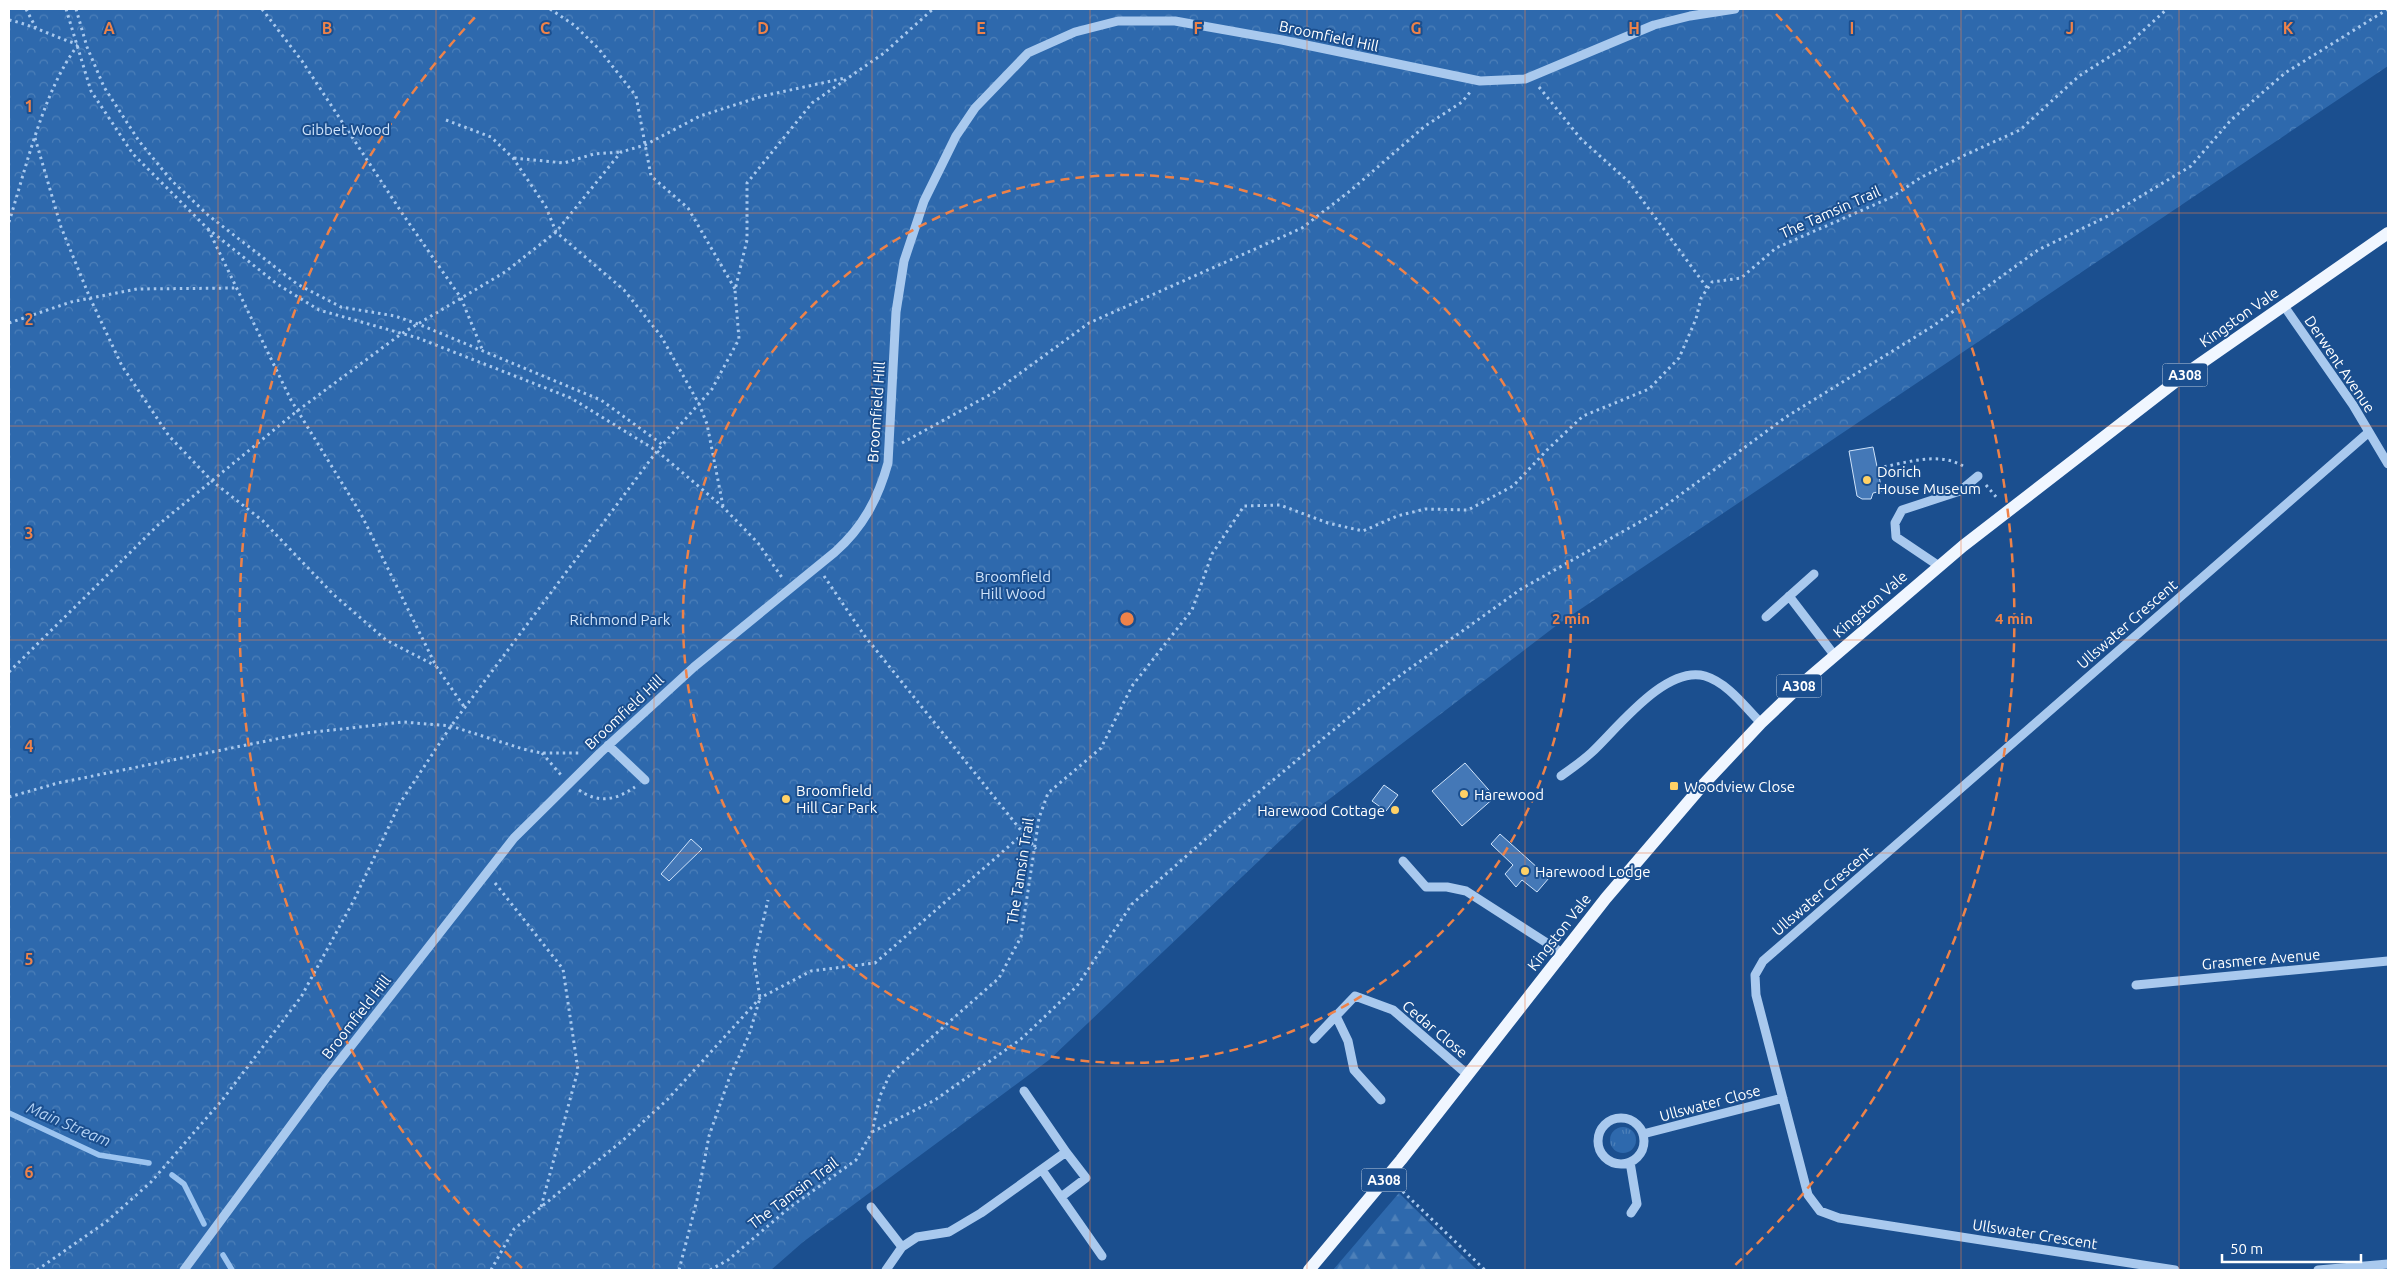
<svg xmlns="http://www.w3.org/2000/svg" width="2397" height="1279" viewBox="0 0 2397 1279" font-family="Ubuntu,sans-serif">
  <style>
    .grass { fill: url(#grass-tufts) }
    .forest { fill: url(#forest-firs) }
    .park { fill: url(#park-crowns) }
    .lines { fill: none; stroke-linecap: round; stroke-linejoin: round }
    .stream { stroke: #9cc4f0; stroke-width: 5.5 }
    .building { fill: #4478b7; stroke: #cfe3fa }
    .path { stroke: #a9c9ee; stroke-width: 3; stroke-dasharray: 2.5 4; stroke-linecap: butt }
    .minor { stroke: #a9c9ee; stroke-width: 9 }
    .major { stroke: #f0f6ff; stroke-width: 12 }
    .grid { fill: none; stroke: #ee8249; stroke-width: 1; stroke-opacity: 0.55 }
    .ring { fill: none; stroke: #ee8249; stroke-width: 2.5; stroke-dasharray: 9 6 }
    .poi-dot { fill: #ffd166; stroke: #1b4f8f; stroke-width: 2 }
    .labels { text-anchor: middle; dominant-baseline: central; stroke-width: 4; stroke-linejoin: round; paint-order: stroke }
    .shield { fill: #1b4f8f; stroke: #bbcadd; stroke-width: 1 }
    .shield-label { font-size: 14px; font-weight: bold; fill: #fff }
    .street-label { font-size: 15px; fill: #fff; stroke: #1b4f8f }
    .park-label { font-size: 15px; fill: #cfe3fa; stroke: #1b4f8f }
    .poi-label { font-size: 15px; fill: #fff; stroke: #1b4f8f; text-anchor: start }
    .water-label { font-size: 16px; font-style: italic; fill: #b5d3f5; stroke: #1b4f8f }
    .grid-label { font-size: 16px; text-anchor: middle; font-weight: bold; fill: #ee8249; stroke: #1b4f8f; stroke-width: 4; stroke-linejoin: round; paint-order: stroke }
    .centre { fill: #ee8249; stroke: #1b4f8f; stroke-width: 2.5 }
    .ring-label { font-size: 15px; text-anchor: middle; font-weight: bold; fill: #ee8249; stroke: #1b4f8f; stroke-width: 4; stroke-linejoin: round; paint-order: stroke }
  </style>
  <defs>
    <pattern id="grass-tufts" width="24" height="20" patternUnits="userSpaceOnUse" patternTransform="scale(1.25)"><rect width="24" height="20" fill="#2e69ad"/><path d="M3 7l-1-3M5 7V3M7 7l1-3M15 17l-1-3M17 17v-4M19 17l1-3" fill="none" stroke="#4d80b9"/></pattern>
    <pattern id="forest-firs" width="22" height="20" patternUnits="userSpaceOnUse" patternTransform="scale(1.25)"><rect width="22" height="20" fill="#2e69ad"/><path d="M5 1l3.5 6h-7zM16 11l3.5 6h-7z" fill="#4d80b9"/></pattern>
    <pattern id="park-crowns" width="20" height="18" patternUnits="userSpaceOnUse" patternTransform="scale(1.25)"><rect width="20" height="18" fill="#2e69ad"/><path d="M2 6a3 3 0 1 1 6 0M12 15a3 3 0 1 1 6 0" fill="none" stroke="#4d80b9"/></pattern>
  </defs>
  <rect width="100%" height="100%" fill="#1b4f8f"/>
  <path class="grass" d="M1610 1140a13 13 0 1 1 26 0a13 13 0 1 1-26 0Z"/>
  <path class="forest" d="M 1399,1193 L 1477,1270 L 1333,1270 Z"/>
  <path class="park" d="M 9,9 L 2388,9 L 2388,66 L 1557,625 L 1302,820 L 1049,1060 L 803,1242 L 771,1270 L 9,1270 Z"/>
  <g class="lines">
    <path class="stream" d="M 9,1113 L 99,1155 L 149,1163
      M 172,1175 L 184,1184 L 204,1224
      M 223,1255 L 232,1270"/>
  </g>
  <path class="building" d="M 1873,447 L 1882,491 L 1873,493 L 1871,499 L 1862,499 L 1857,496 L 1849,451 Z
    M 1465,763 L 1495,797 L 1462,826 L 1432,791 Z
    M 1384,785 L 1398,795 L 1386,811 L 1372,801 Z
    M 1500,834 L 1549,878 L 1537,892 L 1522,880 L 1516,887 L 1505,874 L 1513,865 L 1491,844 Z
    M 691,839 L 702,849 L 669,881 L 661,874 Z"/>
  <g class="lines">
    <path class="path" d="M 26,9 L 36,28
      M 66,9 L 91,91 L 133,154 L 207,228 L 277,284 L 319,310 L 418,338 L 571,398 L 657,451 L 723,507 L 758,543 L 783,579
      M 76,9 L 87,47 L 104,87 L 139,141 L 171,180 L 208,215 L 297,284 L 341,307 L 395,316 L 418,324 L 601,400 L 663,445
      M 262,9 L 302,61 L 404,216 L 461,298 L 482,349
      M 550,9 L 574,25 L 598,48 L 636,96 L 651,176 L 688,208 L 735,289
      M 9,20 C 33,25 54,37 77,44
      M 1539,87 L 1581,139 L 1629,182 L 1708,289
      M 446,120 L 491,137 L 513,158 L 546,207 L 556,232 L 624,290 L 661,336 L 699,404 L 707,424 L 723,506
      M 35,138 L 61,227 L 90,298 L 122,366 L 169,436 L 212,481 L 263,521 L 334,595 L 386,640 L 436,666
      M 514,158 L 564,163 L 594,154 L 621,152
      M 9,222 C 26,168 44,89 78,45
      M 208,229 L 291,400 L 361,514 L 436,666 L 465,708
      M 9,323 L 71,302 L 137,289 L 237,288
      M 902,443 L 993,393 L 1089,323 L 1302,228 L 1350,191 L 1425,126 L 1462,102 L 1471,91
      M 1878,468 C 1906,463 1941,450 1966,468
      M 1986,485 L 1997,498
      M 824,576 L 864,635 L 1036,849
      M 9,672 L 158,525 L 297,411 L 401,334 L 505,272 L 556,232 L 621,152 L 645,145 L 700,116 L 763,96 L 845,78
      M 542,753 L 561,775
      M 579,790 C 599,804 616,800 635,787
      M 9,797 L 58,783 L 306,733 L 403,722 L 451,726 L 523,749 L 541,753 L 582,753
      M 495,883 L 563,969 L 578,1070 L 541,1207
      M 872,1132 L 935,1100 L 1021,1039 L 1077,986 L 1132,904 L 1260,791 L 1391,682 L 1521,589 L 1654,514 L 1786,417 L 1933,326 L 2038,250 L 2108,216 L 2191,166 L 2231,120 L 2285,73 L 2388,9
      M 1398,1187 L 1485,1270
      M 37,1270 L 106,1222 L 151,1182 L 223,1099 L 301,997 L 354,900 L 400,803 L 451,726 L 657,451 L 712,389 L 739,339 L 735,290 L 747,240 L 747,183 L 812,103 L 884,53 L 933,9
      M 491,1270 L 514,1229 L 622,1141 L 667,1100 L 760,998 L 811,971 L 875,963 L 1023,834
      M 679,1270 L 697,1200 L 709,1136 L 730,1076 L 749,1035 L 760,998 L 754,960 L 768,900
      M 710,1270 L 728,1260 L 789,1208 L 856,1160 L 872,1132 L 880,1096 L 890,1074 L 999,978 L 1021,937 L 1039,818 L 1048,793 L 1101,748 L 1132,686 L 1192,610 L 1212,554 L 1244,506 L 1280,505 L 1328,523 L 1363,531 L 1397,516 L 1425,509 L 1468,510 L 1513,486 L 1548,449 L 1583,416 L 1649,389 L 1679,358 L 1696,319 L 1701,298 L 1712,282 L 1741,278 L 1776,248 L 1892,197 L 1920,178 L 1965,155 L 2020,130 L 2079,76 L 2125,47 L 2167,9"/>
    <path class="minor" d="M 2284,306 L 2353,405 L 2388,464
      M 1939,566 L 1896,537 L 1895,523 L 1902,510 L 1960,491 L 1978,476
      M 1789,596 L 1835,656
      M 1766,617 L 1814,574
      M 608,745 L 645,780
      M 1561,776 C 1571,769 1582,761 1591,753 C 1617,729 1665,665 1705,676 C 1728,683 1745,707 1761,723
      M 1403,861 L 1426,887 L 1447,887 L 1466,891 L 1564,954
      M 2136,985 L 2388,961
      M 1336,1016 L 1348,1041 L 1354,1070 L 1381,1100
      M 1314,1039 L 1355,996 L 1393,1010 L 1468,1075
      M 1024,1091 L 1066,1152
      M1598 1141a23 23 0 1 1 46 0a23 23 0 1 1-46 0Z
      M 1643,1134 L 1783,1098
      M 1630,1162 L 1637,1204 L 1631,1213
      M 1042,1170 L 1102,1256
      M 871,1207 L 902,1247
      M 184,1270 L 326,1078 L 514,838 L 600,753 L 694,667 L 835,552 C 863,527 878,499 888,463 L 896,312 L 904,261 L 924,201 L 956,136 L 975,108 L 1028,53 L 1075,32 L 1118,21 L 1175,21 L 1282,40 L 1480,81 L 1525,79 L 1654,25 L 1690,16 L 1735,9
      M 886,1270 L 902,1247 L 917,1237 L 949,1232 L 981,1213 L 1066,1152 L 1086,1178 L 1061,1197
      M 2175,1270 L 1839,1218 L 1820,1211 L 1808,1195 L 1756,995 L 1755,975 L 1763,961 L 2369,432
      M 2318,1270 L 2388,1264"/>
    <path class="major" d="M 1309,1270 L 1401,1160 L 1606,898 L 1701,787 L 1761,723 L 1804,682 L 1963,546 L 2184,375 L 2388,233"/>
  </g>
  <path class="grid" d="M 218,9 L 218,1270M 436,9 L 436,1270M 654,9 L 654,1270M 872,9 L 872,1270M 1090,9 L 1090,1270M 1307,9 L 1307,1270M 1525,9 L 1525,1270M 1743,9 L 1743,1270M 1961,9 L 1961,1270M 2179,9 L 2179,1270M 9,213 L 2388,213M 9,426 L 2388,426M 9,640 L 2388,640M 9,853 L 2388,853M 9,1066 L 2388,1066"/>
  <g class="ring">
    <circle cx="1127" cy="619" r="444"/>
    <path d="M522 1268A887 887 0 0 1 478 14M1776 14A887 887 0 0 1 1732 1268"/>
  </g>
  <g class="poi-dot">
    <circle cx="1867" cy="480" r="5"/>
    <rect x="1669" y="781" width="10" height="10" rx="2.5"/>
    <circle cx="1464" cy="794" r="5"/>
    <circle cx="786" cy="799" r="5"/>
    <circle cx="1395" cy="810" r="5"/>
    <circle cx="1525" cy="871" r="5"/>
  </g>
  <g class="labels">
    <g class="shield">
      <rect x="2162.5" y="363.5" width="45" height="23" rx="4"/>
      <rect x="1776.5" y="674.5" width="45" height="23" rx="4"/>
      <rect x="1361.5" y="1168.5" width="45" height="23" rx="4"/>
    </g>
    <g class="shield-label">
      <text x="2185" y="375">A308</text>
      <text x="1799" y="686">A308</text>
      <text x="1384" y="1180">A308</text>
    </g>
    <g class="street-label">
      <text transform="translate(1329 36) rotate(12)">Broomfield Hill</text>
      <text transform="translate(1830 212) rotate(-24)">The Tamsin Trail</text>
      <text transform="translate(2239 317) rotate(-35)">Kingston Vale</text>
      <text transform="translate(2340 364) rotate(56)">Derwent Avenue</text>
      <text transform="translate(876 412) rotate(-86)">Broomfield Hill</text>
      <text transform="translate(1870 604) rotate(-41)">Kingston Vale</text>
      <text transform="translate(2127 624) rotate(-41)">Ullswater Crescent</text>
      <text transform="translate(624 712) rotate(-43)">Broomfield Hill</text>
      <text transform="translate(1020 871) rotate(-81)">The Tamsin Trail</text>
      <text transform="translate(1822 891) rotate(-41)">Ullswater Crescent</text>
      <text transform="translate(1559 932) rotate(-52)">Kingston Vale</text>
      <text transform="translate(2261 959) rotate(-5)">Grasmere Avenue</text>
      <text transform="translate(356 1017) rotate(-52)">Broomfield Hill</text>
      <text transform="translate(1435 1029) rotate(40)">Cedar Close</text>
      <text transform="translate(1710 1103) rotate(-15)">Ullswater Close</text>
      <text transform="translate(793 1193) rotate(-37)">The Tamsin Trail</text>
      <text transform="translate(2035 1234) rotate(9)">Ullswater Crescent</text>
    </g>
    <g class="park-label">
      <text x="346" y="129">Gibbet Wood</text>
      <text x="1013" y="576">Broomfield<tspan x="1013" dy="17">Hill Wood</tspan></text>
      <text x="620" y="619">Richmond Park</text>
    </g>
    <g class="poi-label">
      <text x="1877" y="471">Dorich<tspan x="1877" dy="17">House Museum</tspan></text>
      <text x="1684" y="786">Woodview Close</text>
      <text x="796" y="790">Broomfield<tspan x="796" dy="17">Hill Car Park</tspan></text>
      <text x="1474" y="794">Harewood</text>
      <text x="1385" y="810" text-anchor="end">Harewood Cottage</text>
      <text x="1535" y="871">Harewood Lodge</text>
    </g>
    <g class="water-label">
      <text transform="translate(69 1124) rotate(23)">Main Stream</text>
    </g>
  </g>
  <g class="grid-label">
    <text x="109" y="34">A</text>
    <text x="327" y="34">B</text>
    <text x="545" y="34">C</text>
    <text x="763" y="34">D</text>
    <text x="981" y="34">E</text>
    <text x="1198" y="34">F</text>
    <text x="1416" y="34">G</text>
    <text x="1634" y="34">H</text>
    <text x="1852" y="34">I</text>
    <text x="2070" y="34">J</text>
    <text x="2288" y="34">K</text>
    <text x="29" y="112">1</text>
    <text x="29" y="325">2</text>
    <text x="29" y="539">3</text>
    <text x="29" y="752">4</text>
    <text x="29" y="965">5</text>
    <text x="29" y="1178">6</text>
  </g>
  <circle cx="1127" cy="619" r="8" class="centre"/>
  <g class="ring-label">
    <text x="1571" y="624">2 min</text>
    <text x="2014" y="624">4 min</text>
  </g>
  <rect width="2397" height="1279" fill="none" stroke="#ffffff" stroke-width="20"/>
  <path d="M2222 1254v8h139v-8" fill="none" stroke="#ffffff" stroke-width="2.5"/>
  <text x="2230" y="1254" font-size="15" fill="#ffffff" stroke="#1b4f8f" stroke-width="4" paint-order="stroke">50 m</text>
</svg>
